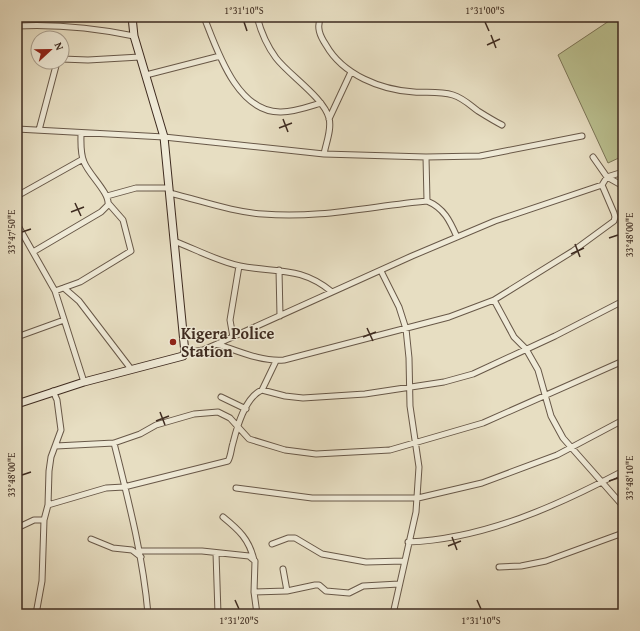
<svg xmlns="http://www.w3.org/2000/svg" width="640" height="631" viewBox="0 0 640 631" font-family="'Gentium Book Plus',serif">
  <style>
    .green { fill: #bac090; stroke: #7c7658 }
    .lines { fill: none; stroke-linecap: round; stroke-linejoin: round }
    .street-casing { stroke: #685848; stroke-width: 7 }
    .secondary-casing { stroke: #3e2b20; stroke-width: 9 }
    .street { stroke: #efead7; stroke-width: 5 }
    .secondary { stroke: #efead7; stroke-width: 7 }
    .ticks { fill: none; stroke: #3e2b20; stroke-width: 1.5 }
    .poi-dot { fill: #8f2418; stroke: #efead7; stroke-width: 1.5 }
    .labels { text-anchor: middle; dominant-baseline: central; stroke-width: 3; stroke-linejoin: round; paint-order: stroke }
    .poi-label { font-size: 16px; font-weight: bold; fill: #3e2b20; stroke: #efead7; text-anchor: start }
    .neatline { fill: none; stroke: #3e2b20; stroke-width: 1.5 }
    .ticks-label { font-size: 10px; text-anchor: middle; fill: #3e2b20 }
  </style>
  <rect width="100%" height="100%" fill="#e7dec2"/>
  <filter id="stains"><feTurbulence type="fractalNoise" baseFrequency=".005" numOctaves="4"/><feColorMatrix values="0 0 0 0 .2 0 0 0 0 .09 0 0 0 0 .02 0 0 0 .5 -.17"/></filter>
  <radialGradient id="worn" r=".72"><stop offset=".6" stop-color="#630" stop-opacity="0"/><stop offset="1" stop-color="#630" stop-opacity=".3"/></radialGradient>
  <path class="green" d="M 615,17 L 623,17 L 623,156 L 608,163 L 558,55 Z"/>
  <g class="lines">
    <defs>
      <path id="street" d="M 204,17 C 217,50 237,113 281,112 C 295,112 308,107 321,103
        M 257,17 C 261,32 267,46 276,58 C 289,75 324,98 329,118 C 332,129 326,143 324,154
        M 321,17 C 316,27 320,36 326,45 C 343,75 381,90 414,92 C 427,93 440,91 453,95 C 463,98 470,105 478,111 C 486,116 494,121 502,125
        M 17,26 C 57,24 95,28 134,36
        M 62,59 L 88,60 L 140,57
        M 146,75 L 220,56
        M 329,119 L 351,72
        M 17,129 L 164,137 L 324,154 L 426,157 L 480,156 L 582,136
        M 39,130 L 57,62
        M 426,157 L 427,201
        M 593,157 L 607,177 L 623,172
        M 169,193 C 200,200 231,212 263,214 C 319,219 372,206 427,201 C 444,208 450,221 457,237
        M 17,196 L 83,159
        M 107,196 L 136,188 L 168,188
        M 17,224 L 55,291 L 84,382
        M 174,241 C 195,249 217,261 240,266 C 276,273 301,266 332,292
        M 33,252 L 101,212 L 108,205 C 110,193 89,175 84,162 C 80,153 81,142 81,133
        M 279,270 L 280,316
        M 381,271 L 399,307 L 406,329 L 409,358 L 410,406 L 419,467 L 416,512 L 393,614
        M 64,288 L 79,301 L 131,369
        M 55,291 L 80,282 L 131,251 L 123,220 L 109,204
        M 494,300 L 514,337 L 526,349 L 538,370 L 551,416 L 563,438 L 623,506
        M 17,337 L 64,320
        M 233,337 L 230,320 L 239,266
        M 217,344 C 238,351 262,362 284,360 L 449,317 L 494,300 L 573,251 L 614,221 L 615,217 L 614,213 L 602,185
        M 185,353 L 203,350 L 217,344 L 412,256 L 495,221 L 602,185 L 607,177 L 623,186
        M 262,390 L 276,361
        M 221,397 L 246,409
        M 114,443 C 128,499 143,556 148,614
        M 56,446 L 114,443 L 140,434 L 156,425 L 194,414 L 218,412 L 230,418 L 249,439 L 285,450 L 316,454 L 390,450 L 483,423 L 623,361
        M 236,488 L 312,498 L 418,498 L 482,483 L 557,455 L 623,420
        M 48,505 L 106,488 L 124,487 L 228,461 C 231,456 231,449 233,443 C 237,427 245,397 262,390 L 285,396 L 303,398 L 365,394 L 444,382 L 473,374 L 555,336 L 623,301
        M 223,517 C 239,530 249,539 254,560
        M 17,528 L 34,520 L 44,520
        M 91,539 L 113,548 L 132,550 L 141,557
        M 408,542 C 484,539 557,506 623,471
        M 272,544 L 288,538 L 295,538 L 322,554 L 366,562 L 404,561
        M 140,551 L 202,551 L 249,556 L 255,561 L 254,592 L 257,614
        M 216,553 L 218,614
        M 499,567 L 521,566 L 546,561 L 623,533
        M 283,569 L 287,591
        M 254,592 L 287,591 L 315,585 L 319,585 L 326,591 L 349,593 L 363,586 L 399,584
        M 36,614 L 42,581 L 44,520 L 48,505 L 49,471 L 51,457 L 61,430 L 57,400 L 53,391"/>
      <path id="secondary" d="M 17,404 L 84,382 L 183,356 L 185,353 L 164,137 L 134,36 L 132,17"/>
    </defs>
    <use href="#street" class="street-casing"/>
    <use href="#secondary" class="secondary-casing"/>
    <use href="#street" class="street"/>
    <use href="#secondary" class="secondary"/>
  </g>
  <path class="ticks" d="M 244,22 L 247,31M 485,22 L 489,31M 491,35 L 496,48M 487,45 L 500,39M 283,119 L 288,132M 279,128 L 292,123M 75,203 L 81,216M 71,212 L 84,207M 22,232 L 31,229M 609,238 L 618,235M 575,244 L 580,257M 571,254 L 584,248M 367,328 L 373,341M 363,337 L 376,332M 160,412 L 165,425M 156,421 L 169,416M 22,475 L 31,472M 609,481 L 618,478M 452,537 L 457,550M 448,546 L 461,541M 235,600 L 239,609M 477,600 L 481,609"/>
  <circle class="poi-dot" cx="173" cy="342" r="4"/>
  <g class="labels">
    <g class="poi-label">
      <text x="181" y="333">Kigera Police<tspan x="181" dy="18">Station</tspan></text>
    </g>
  </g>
  <rect width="640" height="631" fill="none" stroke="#e7dec2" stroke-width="44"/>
  <g transform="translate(50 50) rotate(68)"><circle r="19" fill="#efead7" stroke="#a89e8e"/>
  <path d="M0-3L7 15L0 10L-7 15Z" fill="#8f2418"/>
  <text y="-6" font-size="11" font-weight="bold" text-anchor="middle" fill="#3e2b20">N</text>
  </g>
  <rect x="22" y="22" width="596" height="587" class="neatline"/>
  <g class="ticks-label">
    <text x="244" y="14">1°31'10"S</text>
    <text x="485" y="14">1°31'00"S</text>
    <text transform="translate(11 232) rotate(-90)" y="4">33°47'50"E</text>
    <text transform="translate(629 235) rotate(-90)" y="4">33°48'00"E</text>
    <text transform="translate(11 475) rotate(-90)" y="4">33°48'00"E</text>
    <text transform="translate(629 478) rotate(-90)" y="4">33°48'10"E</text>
    <text x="239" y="624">1°31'20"S</text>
    <text x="481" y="624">1°31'10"S</text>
  </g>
  <rect width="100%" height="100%" filter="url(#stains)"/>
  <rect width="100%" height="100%" fill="url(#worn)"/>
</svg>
